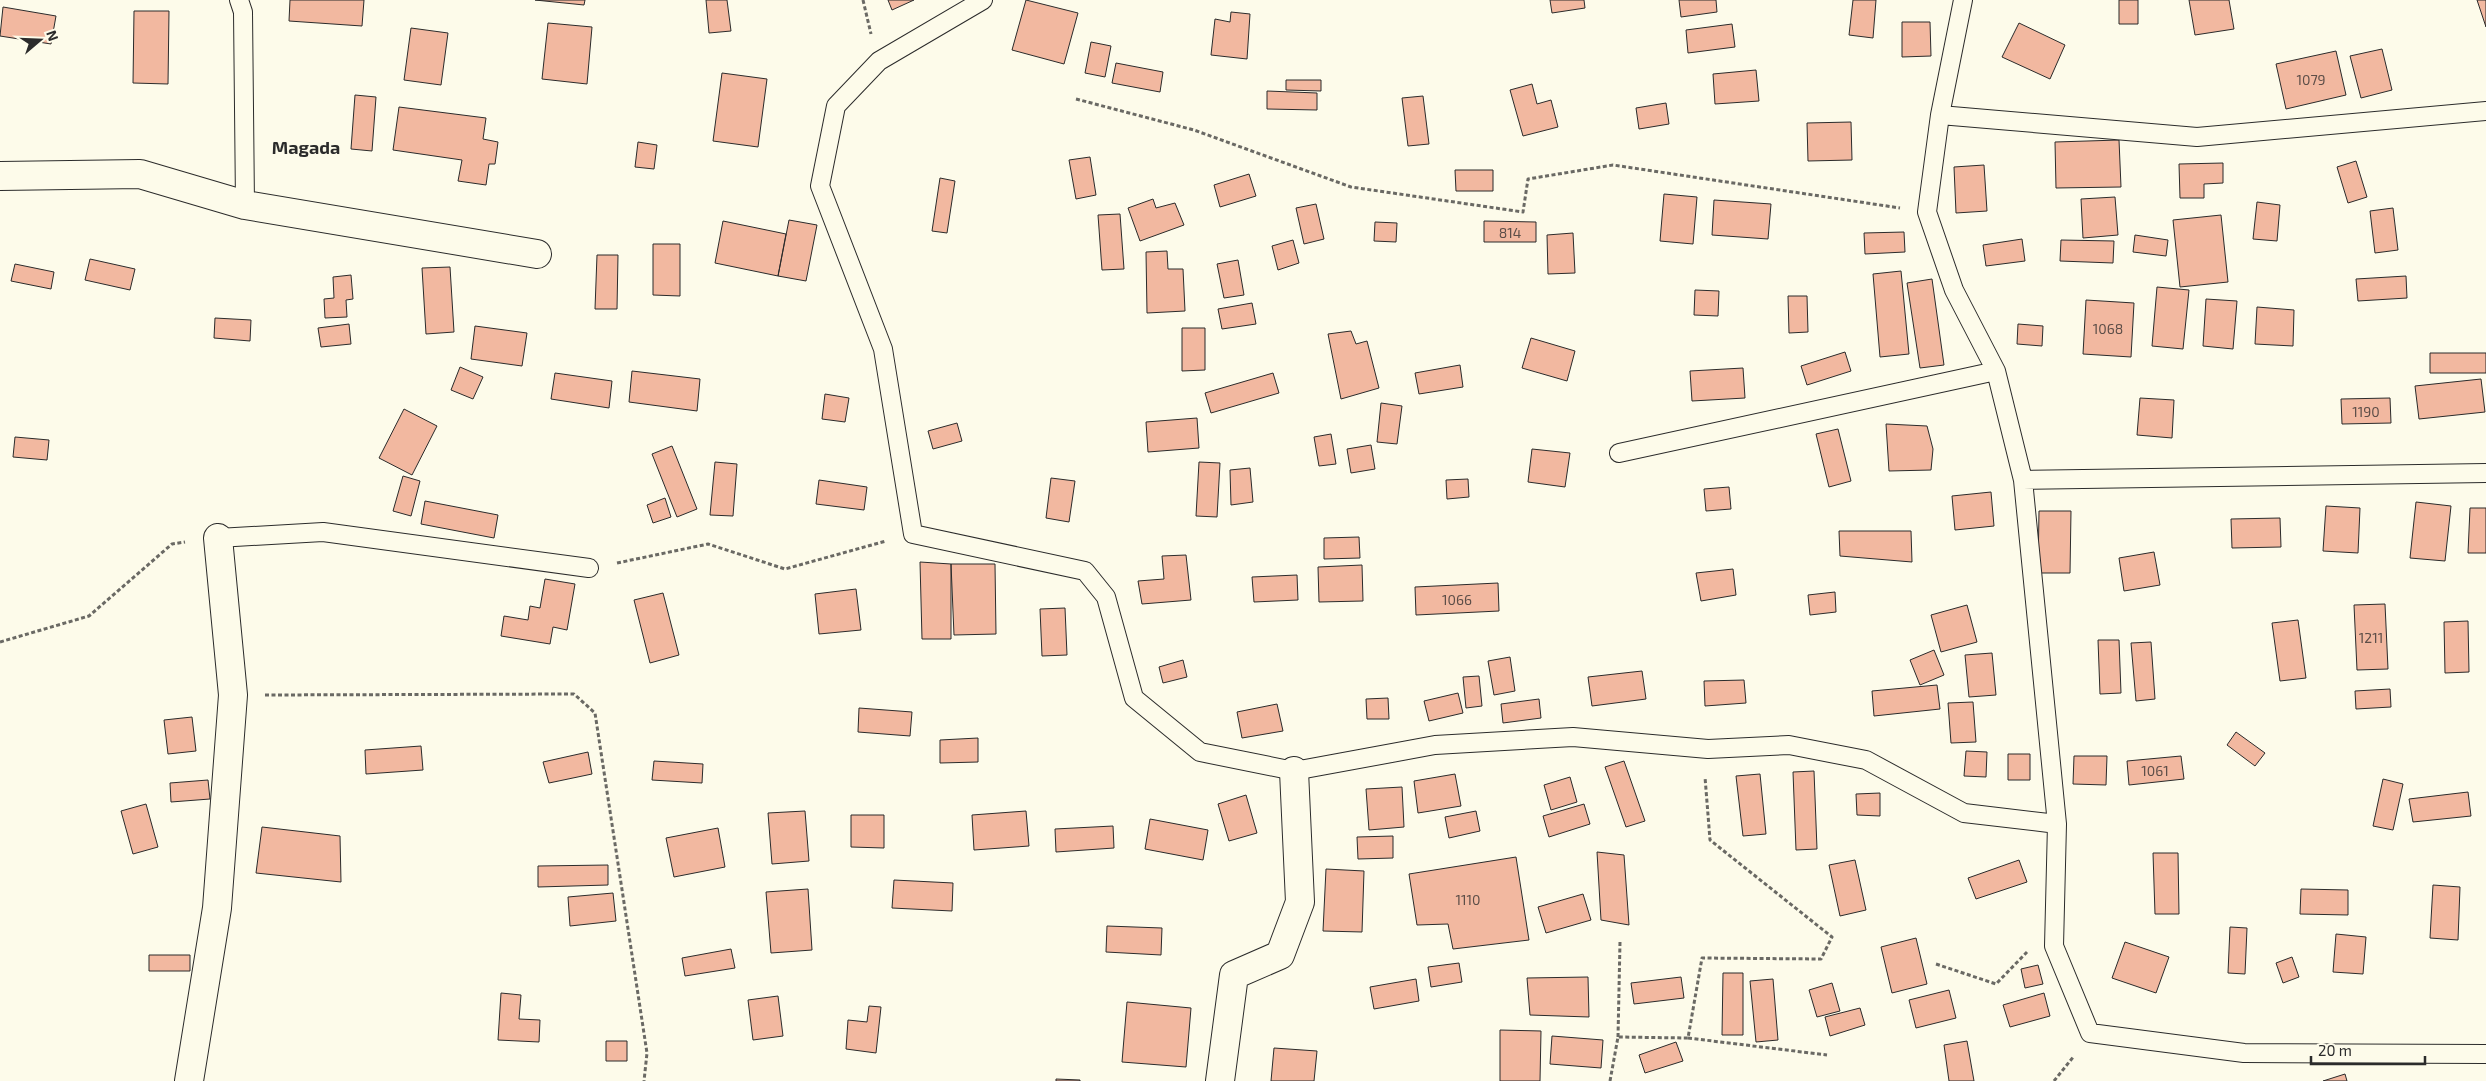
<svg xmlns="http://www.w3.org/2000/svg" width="2486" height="1081" viewBox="0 0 2486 1081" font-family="'Exo 2',sans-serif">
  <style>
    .building { fill: #f2b8a0; stroke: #2b2b2b }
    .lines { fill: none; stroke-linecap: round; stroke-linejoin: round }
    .service-casing { stroke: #2b2b2b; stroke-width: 20 }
    .minor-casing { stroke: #2b2b2b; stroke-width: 30 }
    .path { stroke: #6a6964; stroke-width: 3; stroke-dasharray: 4 2.5; stroke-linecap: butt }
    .service { stroke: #fdfbea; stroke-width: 18 }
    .minor { stroke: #fdfbea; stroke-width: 28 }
    .labels { text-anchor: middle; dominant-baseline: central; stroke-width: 4; stroke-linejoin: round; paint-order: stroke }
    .number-label { font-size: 14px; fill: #5d4e48 }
    .neighbourhood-label { font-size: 18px; font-weight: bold; fill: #2b2b2b; stroke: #fdfbea }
  </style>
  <rect width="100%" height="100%" fill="#fdfbea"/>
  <path class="building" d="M 290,0 L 364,0 L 362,26 L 289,21 Z
    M 535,0 L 585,0 L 584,5 Z
    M 706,0 L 727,0 L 731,31 L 709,33 Z
    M 888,0 L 914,0 L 892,10 Z
    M 1026,0 L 1078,13 L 1064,64 L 1012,50 Z
    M 1550,0 L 1584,0 L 1585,8 L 1552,13 Z
    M 1679,0 L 1716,0 L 1717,12 L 1681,17 Z
    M 1853,0 L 1876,0 L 1873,38 L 1849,35 Z
    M 2119,0 L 2138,0 L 2138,24 L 2119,24 Z
    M 2189,0 L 2229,0 L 2234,29 L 2195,35 Z
    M 2477,0 L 2486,0 L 2486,27 Z
    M 3,7 L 56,16 L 51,44 L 0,36 Z
    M 134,11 L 169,11 L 168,84 L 133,83 Z
    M 1231,12 L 1250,14 L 1247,59 L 1211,55 L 1215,19 L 1230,22 Z
    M 1902,22 L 1930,22 L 1931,56 L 1902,57 Z
    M 548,23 L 592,27 L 587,84 L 542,79 Z
    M 2019,23 L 2065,45 L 2050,79 L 2002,57 Z
    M 1732,24 L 1735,47 L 1688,53 L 1686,30 Z
    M 411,28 L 448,33 L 441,85 L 404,80 Z
    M 1091,42 L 1111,46 L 1105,77 L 1085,73 Z
    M 2382,49 L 2392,90 L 2361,98 L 2350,56 Z
    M 2336,51 L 2346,95 L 2286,109 L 2276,64 Z
    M 1116,63 L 1163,72 L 1160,92 L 1112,83 Z
    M 1756,70 L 1759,101 L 1715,104 L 1713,74 Z
    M 722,73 L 767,79 L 758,147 L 713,141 Z
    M 1286,80 L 1321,80 L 1321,91 L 1286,90 Z
    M 1532,84 L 1537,104 L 1551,100 L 1558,127 L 1523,136 L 1510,90 Z
    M 1267,91 L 1317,93 L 1317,110 L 1267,109 Z
    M 355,95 L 376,97 L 372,151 L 351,149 Z
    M 1423,96 L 1429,144 L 1408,146 L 1402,98 Z
    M 1666,103 L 1669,124 L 1639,129 L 1636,108 Z
    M 399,107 L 486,118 L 483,139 L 498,142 L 495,164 L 489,164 L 486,185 L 458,181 L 462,160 L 393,150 Z
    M 1851,122 L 1852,160 L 1808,161 L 1807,123 Z
    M 2119,140 L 2121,187 L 2056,188 L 2055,142 Z
    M 638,142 L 657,145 L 654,169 L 635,167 Z
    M 1090,157 L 1096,195 L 1076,199 L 1069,160 Z
    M 2356,161 L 2367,197 L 2348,203 L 2337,167 Z
    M 2223,163 L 2223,183 L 2204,184 L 2204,198 L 2180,198 L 2179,164 Z
    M 1984,165 L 1987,211 L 1956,213 L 1954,167 Z
    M 1455,170 L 1493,170 L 1493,191 L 1456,191 Z
    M 1249,174 L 1256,196 L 1220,207 L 1214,185 Z
    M 940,178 L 955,181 L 947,233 L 932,231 Z
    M 1664,194 L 1697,197 L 1693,244 L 1660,241 Z
    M 2115,197 L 2118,235 L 2083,238 L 2081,199 Z
    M 1153,199 L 1156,208 L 1175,203 L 1184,225 L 1140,241 L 1128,208 Z
    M 1714,200 L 1771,204 L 1768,239 L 1712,235 Z
    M 2257,202 L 2280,205 L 2277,241 L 2253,239 Z
    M 1316,204 L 1324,239 L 1304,244 L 1296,208 Z
    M 2393,208 L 2398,250 L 2375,253 L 2370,211 Z
    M 1120,214 L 1124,269 L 1102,270 L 1098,215 Z
    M 2221,215 L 2228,282 L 2180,287 L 2173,220 Z
    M 789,220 L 817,225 L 806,281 L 778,276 Z
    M 723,221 L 786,234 L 778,276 L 715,263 Z
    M 1484,221 L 1536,222 L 1536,242 L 1484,242 Z
    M 1375,222 L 1397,223 L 1396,242 L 1374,241 Z
    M 1904,232 L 1905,252 L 1865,254 L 1864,233 Z
    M 1573,233 L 1575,273 L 1548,274 L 1547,235 Z
    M 2135,235 L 2168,240 L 2166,256 L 2133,252 Z
    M 2022,239 L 2025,261 L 1986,266 L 1983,245 Z
    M 1293,240 L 1299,263 L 1278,270 L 1272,246 Z
    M 2061,240 L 2114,241 L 2113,263 L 2060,261 Z
    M 653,244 L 680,244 L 680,296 L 653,295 Z
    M 1167,251 L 1168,269 L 1183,269 L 1185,311 L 1147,313 L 1146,252 Z
    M 597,255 L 618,255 L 617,309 L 595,309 Z
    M 90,259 L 135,269 L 130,290 L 85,280 Z
    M 1238,260 L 1244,295 L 1224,298 L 1217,264 Z
    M 15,264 L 54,272 L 51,289 L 11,281 Z
    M 450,267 L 454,332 L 426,334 L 422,268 Z
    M 1901,271 L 1909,354 L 1880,357 L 1873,274 Z
    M 351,275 L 353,299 L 346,300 L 347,317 L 325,318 L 324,299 L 334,298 L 333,277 Z
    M 2406,276 L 2407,298 L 2358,301 L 2356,279 Z
    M 1932,279 L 1944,365 L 1920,368 L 1907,283 Z
    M 2157,287 L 2189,290 L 2183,349 L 2152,346 Z
    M 1695,290 L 1719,291 L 1718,316 L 1694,315 Z
    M 1788,296 L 1807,296 L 1808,332 L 1789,333 Z
    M 2206,299 L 2237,301 L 2233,349 L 2203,346 Z
    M 2086,300 L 2134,303 L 2131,357 L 2083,354 Z
    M 1252,303 L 1256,324 L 1222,329 L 1218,309 Z
    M 2257,307 L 2294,310 L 2293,346 L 2255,344 Z
    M 215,318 L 251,320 L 250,341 L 214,338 Z
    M 349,324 L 351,344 L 321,347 L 318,328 Z
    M 2018,324 L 2043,326 L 2042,346 L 2017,344 Z
    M 475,326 L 527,333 L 522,366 L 471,359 Z
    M 1182,328 L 1205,328 L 1205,370 L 1182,371 Z
    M 1351,331 L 1356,344 L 1367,341 L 1379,388 L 1341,399 L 1328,334 Z
    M 1531,338 L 1575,351 L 1567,381 L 1522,368 Z
    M 1845,352 L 1851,371 L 1807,385 L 1801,366 Z
    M 2430,353 L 2486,353 L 2486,373 L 2430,373 Z
    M 1460,365 L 1463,387 L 1419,394 L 1415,373 Z
    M 460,367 L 483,377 L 473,399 L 451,390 Z
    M 1743,368 L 1745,398 L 1692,401 L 1690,371 Z
    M 632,371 L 700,379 L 697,411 L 629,402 Z
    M 555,373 L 612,381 L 609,408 L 551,399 Z
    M 1273,373 L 1279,393 L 1211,413 L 1205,393 Z
    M 2481,379 L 2485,412 L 2419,419 L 2415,386 Z
    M 825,394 L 849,398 L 845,422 L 822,419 Z
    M 2140,398 L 2174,400 L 2172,438 L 2137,435 Z
    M 2390,398 L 2391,423 L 2342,424 L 2341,399 Z
    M 1381,403 L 1402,406 L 1397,444 L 1377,442 Z
    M 404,409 L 437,426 L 412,475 L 379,458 Z
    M 1197,418 L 1199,448 L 1148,452 L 1146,422 Z
    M 957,423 L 962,441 L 933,449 L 928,431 Z
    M 1886,424 L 1927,426 L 1933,449 L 1931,470 L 1889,471 Z
    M 1838,429 L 1851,481 L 1829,487 L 1816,434 Z
    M 1331,434 L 1336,464 L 1319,466 L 1314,437 Z
    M 15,437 L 49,440 L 47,460 L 13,457 Z
    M 1371,445 L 1375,469 L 1351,473 L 1347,449 Z
    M 672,446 L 697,509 L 677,517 L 652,454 Z
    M 1532,449 L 1570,453 L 1565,487 L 1528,482 Z
    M 715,462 L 737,464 L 733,516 L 710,515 Z
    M 1199,462 L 1220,463 L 1217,517 L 1196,516 Z
    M 1250,468 L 1253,502 L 1231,505 L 1230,470 Z
    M 403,476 L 420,481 L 411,516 L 393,511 Z
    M 1051,478 L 1075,481 L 1069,522 L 1046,518 Z
    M 1468,479 L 1469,497 L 1447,499 L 1446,480 Z
    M 819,480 L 867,487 L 864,510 L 816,504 Z
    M 1729,487 L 1731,509 L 1706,511 L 1704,489 Z
    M 1991,492 L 1994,526 L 1955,530 L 1952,496 Z
    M 665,498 L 671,517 L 653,523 L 647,505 Z
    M 425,501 L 498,515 L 494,538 L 421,524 Z
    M 2416,502 L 2451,506 L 2445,561 L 2410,558 Z
    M 2326,506 L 2360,508 L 2358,553 L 2323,551 Z
    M 2470,508 L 2486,508 L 2486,553 L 2468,553 Z
    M 2039,511 L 2071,511 L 2070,573 L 2038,573 Z
    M 2280,518 L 2281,547 L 2232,548 L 2231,519 Z
    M 1839,531 L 1911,531 L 1912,562 L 1840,556 Z
    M 1359,537 L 1360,558 L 1324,559 L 1324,538 Z
    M 2154,552 L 2160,585 L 2124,591 L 2119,558 Z
    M 1186,555 L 1191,600 L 1142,604 L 1138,581 L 1164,579 L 1162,556 Z
    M 920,562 L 951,564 L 951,639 L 922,639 Z
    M 951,564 L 995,564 L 996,634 L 954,635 Z
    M 1362,565 L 1363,601 L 1319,602 L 1318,567 Z
    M 1733,569 L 1736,595 L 1701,601 L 1696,573 Z
    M 1297,575 L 1298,600 L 1254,602 L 1252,577 Z
    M 545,579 L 575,584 L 567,630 L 553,627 L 550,644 L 501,636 L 504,616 L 528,620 L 530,606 L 540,608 Z
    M 1498,583 L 1499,611 L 1416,615 L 1415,587 Z
    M 856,589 L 861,630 L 819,634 L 815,594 Z
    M 1835,592 L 1836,612 L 1810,615 L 1808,595 Z
    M 663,593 L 679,655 L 650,663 L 634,600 Z
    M 2385,604 L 2388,669 L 2357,670 L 2354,605 Z
    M 1967,605 L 1977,642 L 1941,652 L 1931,615 Z
    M 1065,608 L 1067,655 L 1042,656 L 1040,609 Z
    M 2298,620 L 2306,678 L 2280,681 L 2272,623 Z
    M 2468,621 L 2469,672 L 2445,673 L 2444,622 Z
    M 2098,640 L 2119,640 L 2121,693 L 2100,694 Z
    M 2151,642 L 2155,699 L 2136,701 L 2131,643 Z
    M 1934,650 L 1944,675 L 1920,685 L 1910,660 Z
    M 1992,653 L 1996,695 L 1969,697 L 1965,655 Z
    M 1510,657 L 1515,691 L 1494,695 L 1488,661 Z
    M 1183,660 L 1187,677 L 1163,683 L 1159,667 Z
    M 1642,671 L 1646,699 L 1592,706 L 1588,677 Z
    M 1479,676 L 1482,706 L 1466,708 L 1463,677 Z
    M 1744,680 L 1746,703 L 1705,706 L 1704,681 Z
    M 1937,685 L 1940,709 L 1874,716 L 1872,691 Z
    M 2390,689 L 2391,707 L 2356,709 L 2355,691 Z
    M 1458,693 L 1463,713 L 1429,721 L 1424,701 Z
    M 1388,698 L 1389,719 L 1367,719 L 1366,699 Z
    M 1539,699 L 1541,718 L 1503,723 L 1501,704 Z
    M 1973,702 L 1976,742 L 1951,743 L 1948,703 Z
    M 1277,704 L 1283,731 L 1242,738 L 1237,712 Z
    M 859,708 L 912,712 L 910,736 L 858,732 Z
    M 192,717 L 196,751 L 168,754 L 164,720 Z
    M 2236,732 L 2265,753 L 2255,766 L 2227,745 Z
    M 978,738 L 978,762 L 940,763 L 940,740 Z
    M 421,746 L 423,770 L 366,774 L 365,750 Z
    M 1966,751 L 1987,752 L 1986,777 L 1964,776 Z
    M 588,752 L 592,774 L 549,783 L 543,762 Z
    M 2008,754 L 2030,754 L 2030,780 L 2008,780 Z
    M 2074,756 L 2107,756 L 2106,785 L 2073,784 Z
    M 2181,756 L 2184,779 L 2129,785 L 2127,761 Z
    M 654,761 L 703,764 L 702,783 L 652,780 Z
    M 1624,761 L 1645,821 L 1626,827 L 1605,767 Z
    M 1814,771 L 1817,849 L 1796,850 L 1793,772 Z
    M 1455,774 L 1461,806 L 1418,813 L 1414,781 Z
    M 1760,774 L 1766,834 L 1743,836 L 1736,776 Z
    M 1570,777 L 1577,802 L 1551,810 L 1544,785 Z
    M 2383,779 L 2403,784 L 2393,830 L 2373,826 Z
    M 208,780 L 210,799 L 171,802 L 170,783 Z
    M 1402,787 L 1404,827 L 1369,830 L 1366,789 Z
    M 2468,792 L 2471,816 L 2413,822 L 2409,799 Z
    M 1880,793 L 1880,816 L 1857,815 L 1856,794 Z
    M 1246,795 L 1257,833 L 1229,841 L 1218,804 Z
    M 146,804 L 158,847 L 133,854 L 121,811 Z
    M 1584,804 L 1590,824 L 1549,837 L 1543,816 Z
    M 805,811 L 809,861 L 772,864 L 768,813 Z
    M 1026,811 L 1029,846 L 974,850 L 972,815 Z
    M 1476,811 L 1480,831 L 1449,838 L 1445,817 Z
    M 851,815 L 884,815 L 884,848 L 851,847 Z
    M 1150,819 L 1208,830 L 1203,860 L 1145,849 Z
    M 1113,826 L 1114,848 L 1056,852 L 1055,829 Z
    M 262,827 L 340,836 L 341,882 L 256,873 Z
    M 718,828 L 725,867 L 674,877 L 666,838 Z
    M 1393,836 L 1393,858 L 1358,859 L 1357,837 Z
    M 1597,852 L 1624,855 L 1629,925 L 1601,920 Z
    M 2153,853 L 2178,853 L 2179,914 L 2155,914 Z
    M 1516,857 L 1529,940 L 1453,949 L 1448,924 L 1417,925 L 1409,874 Z
    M 1855,860 L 1866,910 L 1840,916 L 1829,865 Z
    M 2019,860 L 2027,882 L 1976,899 L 1968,878 Z
    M 608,865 L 608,885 L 538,887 L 538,866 Z
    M 1326,869 L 1364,871 L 1362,932 L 1323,931 Z
    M 894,880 L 953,883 L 952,911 L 892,908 Z
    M 2433,885 L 2460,887 L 2458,940 L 2430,938 Z
    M 808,889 L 812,950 L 771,953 L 766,892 Z
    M 2301,889 L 2348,890 L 2348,915 L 2300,914 Z
    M 613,893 L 616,921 L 570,926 L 568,897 Z
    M 1583,894 L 1591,920 L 1546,933 L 1538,907 Z
    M 1107,926 L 1162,928 L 1161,955 L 1106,952 Z
    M 2230,927 L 2247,928 L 2245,974 L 2228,973 Z
    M 2336,934 L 2366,937 L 2363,974 L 2333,972 Z
    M 1916,938 L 1927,984 L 1892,993 L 1881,947 Z
    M 2125,942 L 2169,957 L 2156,993 L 2112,978 Z
    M 731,949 L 735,968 L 685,976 L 682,958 Z
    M 149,955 L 190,955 L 190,971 L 149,971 Z
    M 2292,957 L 2299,977 L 2283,983 L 2276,963 Z
    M 1459,963 L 1462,982 L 1431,987 L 1428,967 Z
    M 2038,965 L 2043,984 L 2025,988 L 2021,969 Z
    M 1723,973 L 1743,973 L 1743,1035 L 1722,1035 Z
    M 1588,977 L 1589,1017 L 1530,1015 L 1527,978 Z
    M 1681,977 L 1684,998 L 1634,1004 L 1631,983 Z
    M 1416,979 L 1419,1001 L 1374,1009 L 1370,987 Z
    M 1773,979 L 1778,1040 L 1756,1042 L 1750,981 Z
    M 1832,983 L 1840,1011 L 1817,1017 L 1809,990 Z
    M 1949,990 L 1956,1018 L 1916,1028 L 1909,1000 Z
    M 501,993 L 521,995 L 519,1019 L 540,1020 L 539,1042 L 498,1040 Z
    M 2044,993 L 2050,1016 L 2010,1027 L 2003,1005 Z
    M 778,996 L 783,1036 L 753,1040 L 748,1000 Z
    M 1127,1002 L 1191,1008 L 1186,1067 L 1122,1062 Z
    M 869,1006 L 881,1007 L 876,1053 L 846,1049 L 848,1020 L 867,1022 Z
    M 1860,1008 L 1865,1025 L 1830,1036 L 1825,1017 Z
    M 1500,1030 L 1541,1031 L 1540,1081 L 1500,1081 Z
    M 1552,1036 L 1603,1040 L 1601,1068 L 1550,1064 Z
    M 606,1041 L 627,1041 L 627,1061 L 606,1061 Z
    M 1967,1041 L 1974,1081 L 1949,1081 L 1944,1045 Z
    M 1676,1042 L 1683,1061 L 1645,1073 L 1639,1055 Z
    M 1274,1048 L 1317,1051 L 1314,1081 L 1271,1081 Z
    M 2345,1074 L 2347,1081 L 2323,1081 Z
    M 1056,1079 L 1080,1080 L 1080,1081 L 1056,1081 Z"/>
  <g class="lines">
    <defs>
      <path id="service" d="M 239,0 L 243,12 L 245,205
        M 983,0 L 879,61 L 836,106 L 820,186 L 883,349 L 913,534 L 1085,571 L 1106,597 L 1134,698 L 1200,752 L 1294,771 L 1435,745 L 1573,737 L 1708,749 L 1789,745 L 1866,760 L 1964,813 L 2057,824 L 2054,946 L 2090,1033 L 2244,1053 L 2486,1054
        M 1963,0 L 1940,115 L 1927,212 L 1954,290 L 1996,371 L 2023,480 L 2486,473
        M 1940,115 L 2197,137 L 2486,111
        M 1619,453 L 1996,371
        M 2023,480 L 2057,824
        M 218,538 L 323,532 L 589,568"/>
      <path id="minor" d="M 0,176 L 140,174 L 245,205 L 537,254
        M 189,1081 L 217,908 L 233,695 L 218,538
        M 1220,1081 L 1234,975 L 1280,955 L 1300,902 L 1294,771"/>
    </defs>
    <use href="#service" class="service-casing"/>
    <use href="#minor" class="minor-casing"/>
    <path class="path" d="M 863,0 L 871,34
      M 1076,99 L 1194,130 L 1351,187 L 1523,212 L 1528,179 L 1613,165 L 1900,208
      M 617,563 L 708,544 L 785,569 L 886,541
      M 0,642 L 89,616 L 172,544 L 185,542
      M 265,695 L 574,694 L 595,713 L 647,1053 L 644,1081
      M 1936,964 L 1996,984 L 2027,952
      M 1618,1037 L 1620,942
      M 1688,1038 L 1827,1055
      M 1610,1081 L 1618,1037 L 1688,1038 L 1702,958 L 1821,959 L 1832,937 L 1710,840 L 1705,777
      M 2054,1081 L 2074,1056"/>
    <use href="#service" class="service"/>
    <use href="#minor" class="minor"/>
  </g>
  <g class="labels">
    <g class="number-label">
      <text x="2311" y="79">1079</text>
      <text x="1510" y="232">814</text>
      <text x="2108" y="328">1068</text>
      <text x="2366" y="411">1190</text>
      <text x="1457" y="599">1066</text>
      <text x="2371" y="637">1211</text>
      <text x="2155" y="770">1061</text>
      <text x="1468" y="899">1110</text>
    </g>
    <g class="neighbourhood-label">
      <text x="306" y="147">Magada</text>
    </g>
  </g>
  <g transform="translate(40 40) rotate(71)" stroke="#fdfbea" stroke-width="4" paint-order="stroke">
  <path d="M0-4L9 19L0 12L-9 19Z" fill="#2b2b2b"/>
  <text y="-8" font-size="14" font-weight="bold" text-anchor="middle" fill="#2b2b2b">N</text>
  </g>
  <path d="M2311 1056v8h114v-8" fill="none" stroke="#2b2b2b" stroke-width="2.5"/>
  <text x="2318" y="1056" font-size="15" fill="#2b2b2b" stroke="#fdfbea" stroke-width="4" paint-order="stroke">20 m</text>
</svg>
